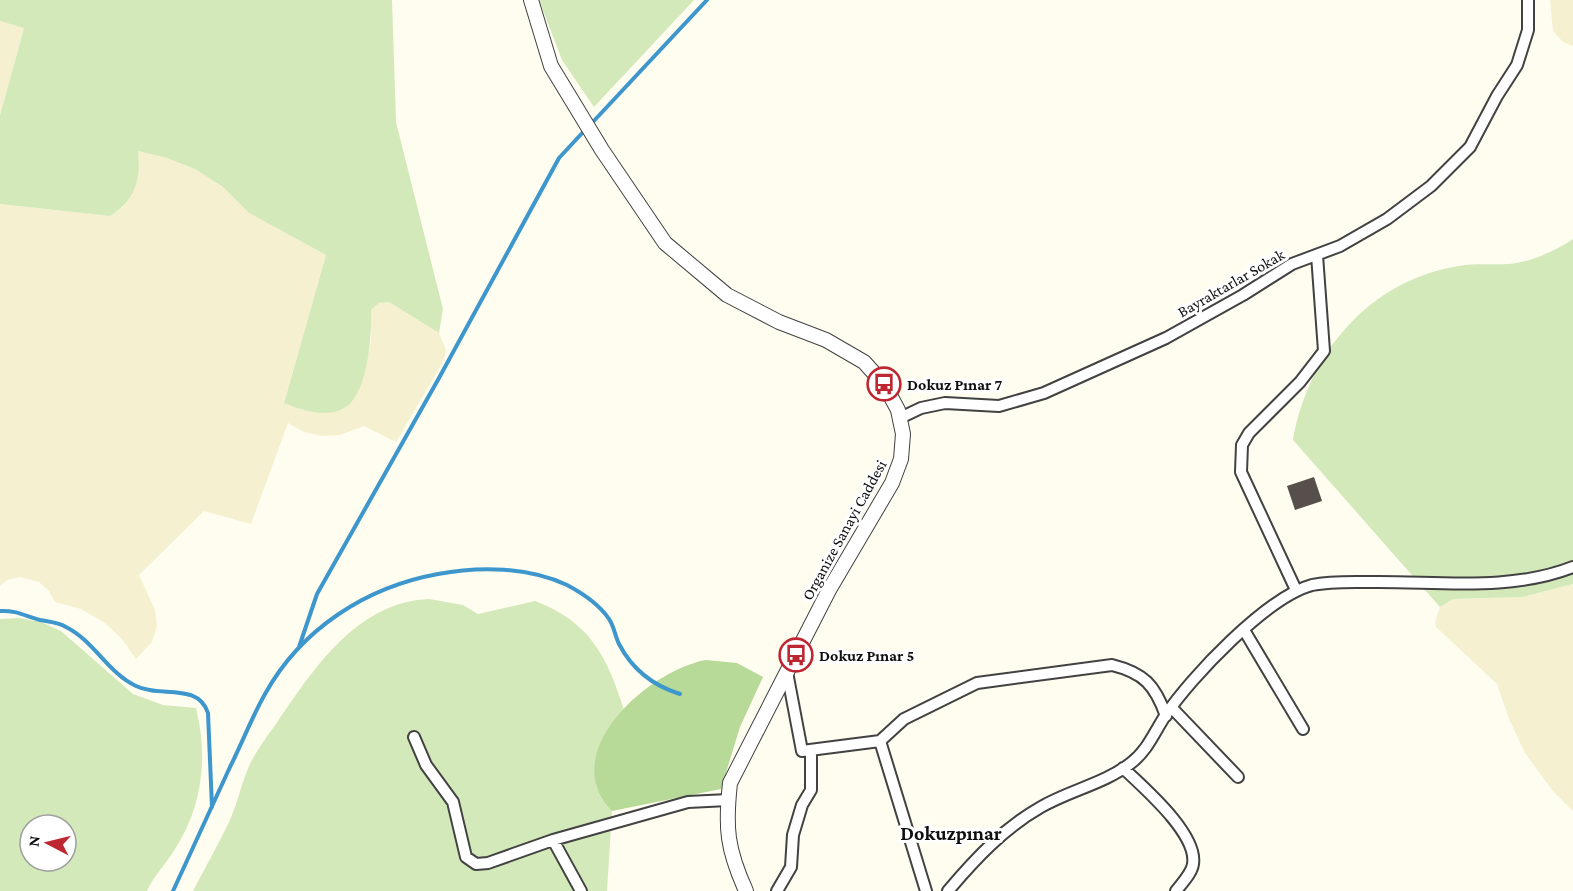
<svg xmlns="http://www.w3.org/2000/svg" width="1573" height="891" viewBox="0 0 1573 891" font-family="'Crimson Pro',serif">
  <style>
    .farmland { fill: #f5f1d0 }
    .green { fill: #d4e9ba; fill-rule: evenodd }
    .forest { fill: #b8da99 }
    .lines { fill: none; stroke-linecap: round; stroke-linejoin: round }
    .stream { stroke: #3d96cc; stroke-width: 4 }
    .building { fill: #574f4b }
    .minor-casing { stroke: #424242; stroke-width: 14 }
    .tertiary-casing { stroke: #424242; stroke-width: 16 }
    .minor { stroke: #fff; stroke-width: 10 }
    .tertiary { stroke: #fff; stroke-width: 14 }
    .labels { text-anchor: middle; dominant-baseline: central; stroke-width: 6; stroke-linejoin: round; paint-order: stroke }
    .street-label { font-size: 16px; fill: #0f0f0f; stroke: #fff }
    .poi-label { font-size: 16px; font-weight: bold; fill: #0f0f0f; stroke: #fff; text-anchor: start }
    .quarter-label { font-size: 20px; font-weight: bold; fill: #0f0f0f; stroke: #fff }
  </style>
  <rect width="100%" height="100%" fill="#fffcf0"/>
  <path class="farmland" d="M 1550,0 L 1573,0 L 1573,46 L 1563,42 L 1553,31 Z
    M 0,21 L 24,27 L 0,115 Z
    M 137,151 L 167,158 L 195,169 L 223,187 L 249,213 L 326,255 L 284,402 L 302,410 L 322,412 L 343,410 L 349,404 L 358,391 L 365,370 L 371,341 L 371,310 L 379,303 L 389,302 L 439,333 L 446,350 L 444,360 L 396,442 L 364,426 L 340,435 L 322,436 L 304,432 L 288,423 L 251,524 L 204,511 L 139,575 L 155,610 L 157,626 L 152,642 L 136,659 L 122,639 L 105,623 L 81,609 L 55,602 L 49,591 L 39,582 L 20,577 L 7,580 L 0,586 L 0,204 L 110,216 L 124,206 L 139,159 Z
    M 1573,584 L 1573,811 L 1552,790 L 1525,753 L 1509,719 L 1497,684 L 1436,627 L 1435,622 L 1440,607 L 1453,599 L 1522,597 Z"/>
  <path class="green" d="M 0,0 L 392,0 L 396,122 L 443,309 L 439,333 L 389,302 L 379,303 L 371,310 C 372,335 368,397 343,409 C 325,418 300,410 284,403 L 326,255 L 249,213 L 223,187 L 195,169 L 167,158 L 138,151 C 141,178 136,200 110,216 L 0,204 L 0,115 L 24,28 L 0,21 Z
    M 539,0 L 694,0 L 594,107 L 562,60 Z
    M 1573,239 L 1573,584 L 1522,597 L 1453,599 L 1440,607 L 1293,440 C 1308,354 1369,280 1459,266 C 1476,263 1492,265 1509,264 C 1531,262 1555,251 1573,239 Z
    M 429,599 L 463,605 L 478,614 L 535,601 C 590,622 607,656 624,710 L 602,741 L 595,759 L 597,788 L 612,811 L 607,891 L 193,891 C 205,868 218,845 229,822 C 239,801 242,778 253,758 C 260,746 268,735 276,724 C 313,670 356,602 429,599 Z
    M 19,618 L 41,622 L 61,631 L 133,694 L 163,705 L 196,708 C 208,756 203,806 175,849 C 166,864 154,875 147,891 L 0,891 L 0,619 ZM 30,825 L 66,825 L 66,861 L 30,861 Z"/>
  <path class="forest" d="M 706,660 L 737,663 L 763,677 L 740,727 L 721,789 L 612,811 C 555,753 649,670 706,660 Z"/>
  <g class="lines">
    <path class="stream" d="M 591,124 L 707,0
      M 0,611 C 16,610 25,616 40,620 C 49,622 57,622 66,627 C 94,641 108,673 136,686 C 160,698 198,682 208,713 L 212,807
      M 299,647 L 317,594 L 439,378 L 559,158 L 585,130
      M 173,891 C 192,850 211,809 230,767 C 242,743 252,717 265,694 C 301,629 366,587 438,574 C 480,566 528,567 567,585 C 582,593 599,604 609,619 C 614,626 615,636 619,644 C 632,669 654,686 680,694"/>
  </g>
  <path class="building" d="M 1314,477 L 1322,501 L 1295,510 L 1287,486 Z"/>
  <g class="lines">
    <defs>
      <path id="minor" d="M 900,418 L 921,408 L 945,403 L 999,406 L 1044,393 L 1166,338 L 1243,295 L 1292,264 L 1340,246 L 1387,219 L 1431,186 L 1470,147 L 1497,96 L 1517,65 L 1528,30 L 1528,0
        M 1296,590 L 1241,472 L 1242,445 L 1249,433 L 1300,382 L 1324,351 L 1317,255
        M 1244,630 L 1303,729
        M 787,672 L 802,751 L 880,741 L 904,719 L 977,683 L 1112,665 C 1144,673 1155,685 1166,716
        M 1172,708 L 1238,777
        M 414,737 L 426,765 L 453,802 L 466,857 L 476,864 L 488,863 L 553,840 L 688,802 L 728,800
        M 880,741 L 926,891
        M 1123,768 C 1143,787 1198,834 1193,864 C 1192,873 1182,883 1176,891
        M 553,840 L 581,891
        M 777,891 L 791,867 L 793,835 L 802,805 L 811,790 L 811,752
        M 948,891 C 975,859 1004,828 1041,807 C 1070,790 1104,784 1131,763 C 1147,751 1154,733 1165,716 C 1191,677 1267,597 1312,585 C 1331,581 1352,582 1371,582 C 1437,581 1510,592 1573,567"/>
      <path id="tertiary" d="M 531,0 L 551,66 L 602,150 L 665,243 L 727,295 L 779,322 L 826,340 L 864,362 L 884,384 L 898,410 L 903,434 L 901,459 L 892,483 L 829,590 L 730,783 C 725,828 727,849 746,891"/>
    </defs>
    <use href="#minor" class="minor-casing"/>
    <use href="#tertiary" class="tertiary-casing"/>
    <use href="#minor" class="minor"/>
    <use href="#tertiary" class="tertiary"/>
  </g>
  <defs>
    <symbol id="bus-ring" viewBox="-11 -11 22 22"><circle r="9.5" fill="#fff" stroke="#be2732" stroke-width="1.5"/><path d="M-5-6H5V4H4V6H2V4H-2V6H-4V4H-5ZM-3.5-4V0h7V-4ZM-3.5 1.2v1.5H-2V1.2ZM2 1.2v1.5H3.5V1.2Z" fill="#be2732"/></symbol>
  </defs>
  <g fill-rule="evenodd">
    <use href="#bus-ring" x="865" y="365" width="38" height="38"/>
    <use href="#bus-ring" x="777" y="636" width="38" height="38"/>
  </g>
  <g class="labels">
    <g class="street-label">
      <text transform="translate(1231 283) rotate(-30)">Bayraktarlar Sokak</text>
      <text transform="translate(844 530) rotate(-61)">Organize Sanayi Caddesi</text>
    </g>
    <g class="poi-label">
      <text x="907" y="384">Dokuz Pınar 7</text>
      <text x="819" y="655">Dokuz Pınar 5</text>
    </g>
    <g class="quarter-label">
      <text x="951" y="833">Dokuzpınar</text>
    </g>
  </g>
  <g transform="translate(48 843) rotate(277)"><circle r="28" fill="#ffffff" stroke="#9f9f9f" stroke-width="1.5"/>
  <path d="M0-4.5L10 22L0 15L-10 22Z" fill="#be2732"/>
  <text y="-9" font-size="16" font-weight="bold" text-anchor="middle" fill="#0f0f0f">N</text>
  </g>
</svg>
